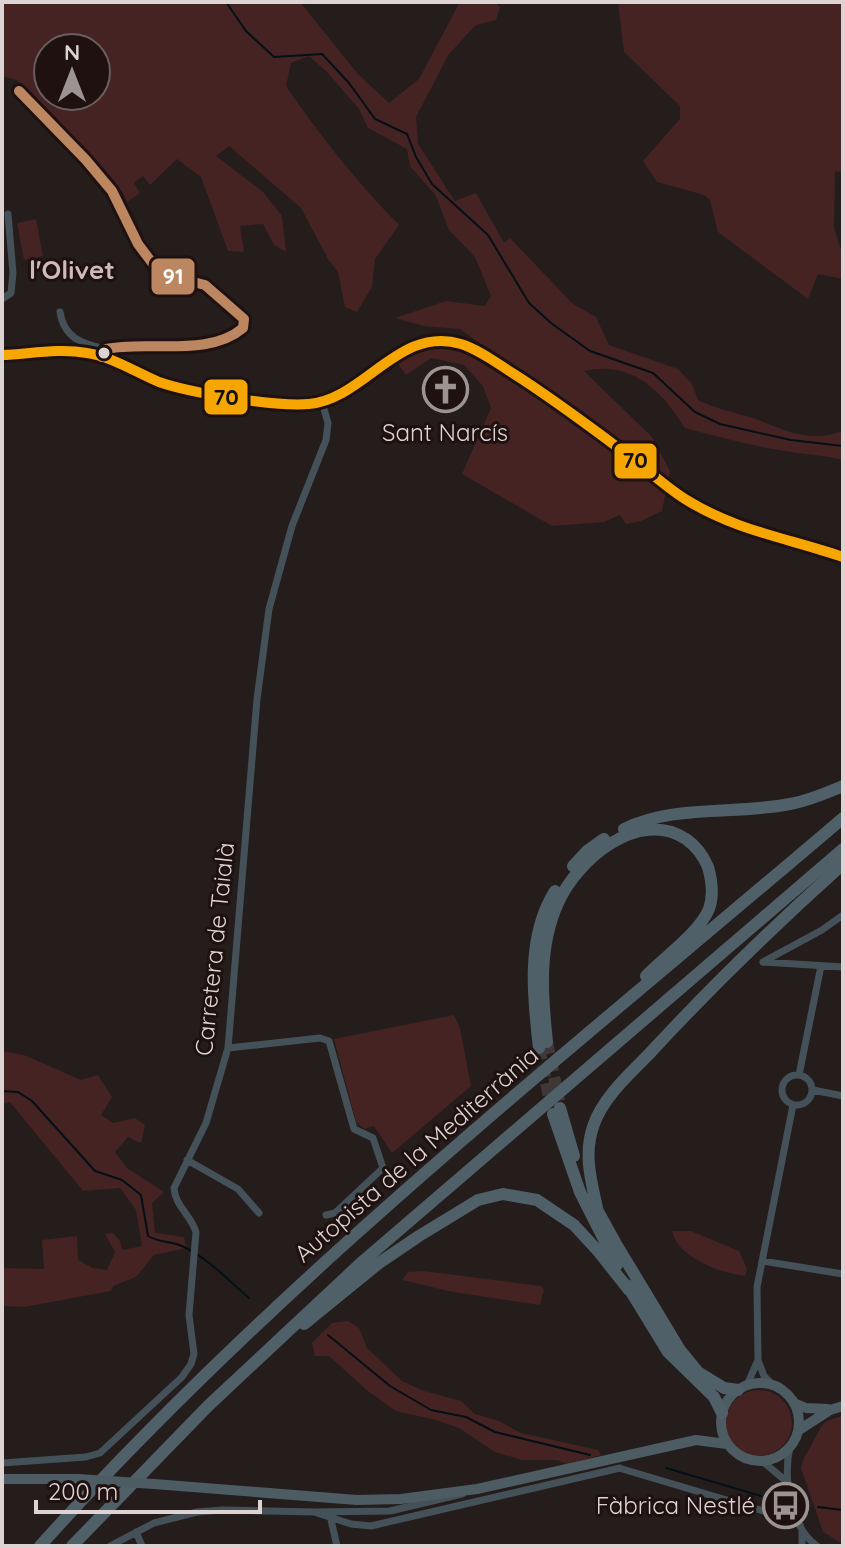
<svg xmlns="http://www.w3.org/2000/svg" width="845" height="1548" viewBox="0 0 845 1548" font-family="Quicksand,sans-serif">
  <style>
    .green { fill: #452322; fill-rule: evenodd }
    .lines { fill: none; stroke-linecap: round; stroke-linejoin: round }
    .stream { stroke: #041017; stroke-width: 2 }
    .motorway-tunnel { stroke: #403837; stroke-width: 12; stroke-dasharray: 12 6; stroke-linecap: butt }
    .minor { stroke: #455158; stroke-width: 7 }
    .tertiary { stroke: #455158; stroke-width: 9 }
    .secondary { stroke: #4d5c63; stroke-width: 10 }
    .motorway { stroke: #4f6068; stroke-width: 12 }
    .secondary-bridge { stroke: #4d5c63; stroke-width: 10 }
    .bus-1-casing { stroke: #1e1110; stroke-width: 16 }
    .bus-2-casing { stroke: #1e1110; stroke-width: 16 }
    .bus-1 { stroke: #bb8660; stroke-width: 10 }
    .bus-2 { stroke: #f7a600; stroke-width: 10 }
    .bus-dot { fill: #ddd3d3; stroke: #1e1110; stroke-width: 3 }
    .labels { text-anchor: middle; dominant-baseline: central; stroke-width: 6; stroke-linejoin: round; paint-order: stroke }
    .poi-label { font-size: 24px; fill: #ddd3d3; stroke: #1e1110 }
    .street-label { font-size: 24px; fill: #ddd3d3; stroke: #1e1110 }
    .neighbourhood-label { font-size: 26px; font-weight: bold; fill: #cdbab9; stroke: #1e1110 }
    .line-badge { stroke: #1e1110; stroke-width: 3 }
    .badge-label { font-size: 22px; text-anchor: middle; font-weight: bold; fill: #fff }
    .pale-badge-label { font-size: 22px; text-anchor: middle; font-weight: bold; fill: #111 }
  </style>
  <rect width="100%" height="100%" fill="#241d1c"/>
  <path class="green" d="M 2,2 L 300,2 L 358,74 L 389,103 L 419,79 L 460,2 L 495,2 L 500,7 L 496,20 L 476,25 L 449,54 L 416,117 L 418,144 L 455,201 L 476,193 L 504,243 L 510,238 L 573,304 L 596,317 L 609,345 L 678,369 L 692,384 L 698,400 C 714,408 729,411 746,416 C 782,427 804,445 843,431 L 843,460 C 828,456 814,455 798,453 C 760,448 722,438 685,428 C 661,390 632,360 584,371 L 652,437 L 670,471 L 662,511 L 641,521 L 626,524 L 620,515 L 604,522 L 552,526 L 462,474 L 491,408 L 483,386 L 464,365 L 431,358 L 406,375 L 394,358 L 418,343 L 475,340 L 460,329 L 424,326 L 395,318 L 446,301 L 485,306 L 491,296 L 475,257 L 449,230 L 436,196 L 410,166 L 407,149 L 368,128 L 359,109 L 327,72 L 309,56 L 291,63 L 286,86 C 320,136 357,182 399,225 L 375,259 L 372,287 L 357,312 L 345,307 L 338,272 L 328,259 L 301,208 L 229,146 L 216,156 L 263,192 L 282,216 L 286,252 L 274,245 L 263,224 L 240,226 L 244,252 L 228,251 L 201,177 L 177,159 L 150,185 L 143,176 L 134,183 L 140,193 L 127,202 L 123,193 L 17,80 L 2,76 ZM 48,48 L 96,48 L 96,96 L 48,96 Z
    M 618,2 L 843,2 L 843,171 L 835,172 L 834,228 L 843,256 L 843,279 L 818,274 L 808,299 L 718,232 L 710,200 L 704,195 L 657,182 L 643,161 L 680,119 L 680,106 L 624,52 Z
    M 36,219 L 43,256 L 24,260 L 17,223 Z
    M 454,1015 L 460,1028 L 471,1086 L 392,1153 L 374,1126 L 364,1129 L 356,1122 L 334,1039 Z
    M 2,1051 L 24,1055 L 81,1080 L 98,1075 L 112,1097 L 101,1115 L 113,1123 L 135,1118 L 145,1125 L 141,1143 L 128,1137 L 115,1152 L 127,1168 L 164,1192 L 152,1203 L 155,1233 L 184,1237 L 186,1248 L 154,1255 L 136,1277 L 113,1286 L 111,1291 L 24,1307 L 2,1306 L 2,1268 L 44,1269 L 42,1240 L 77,1236 L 78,1260 L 93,1268 L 107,1270 L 115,1252 L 105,1234 L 113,1233 L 120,1241 L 122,1250 L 142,1246 L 136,1210 L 120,1188 L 83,1191 L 10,1102 L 2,1104 Z
    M 672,1231 L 691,1231 L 739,1251 L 747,1269 L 745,1276 C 720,1273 678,1258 672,1231 Z
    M 424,1271 L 541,1286 L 544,1290 L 540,1305 L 453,1292 L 402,1280 L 408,1272 Z
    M 348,1321 L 359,1328 L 367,1348 L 402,1381 L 424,1391 L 461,1401 L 475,1414 L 499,1421 L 521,1433 L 598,1450 L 601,1455 L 567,1464 L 557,1460 L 522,1460 L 495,1452 L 459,1428 L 436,1420 L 396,1411 L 369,1392 L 329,1356 L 315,1356 L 312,1343 L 332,1323 Z
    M726 1423a33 33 0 1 1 66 0a33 33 0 1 1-66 0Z
    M 843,1416 L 843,1544 L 823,1532 L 801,1468 C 803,1457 807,1453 812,1444 C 822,1426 819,1421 843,1416 Z"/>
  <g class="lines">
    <path class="stream" d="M 226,2 L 246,31 L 274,57 L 322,54 L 349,83 L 375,119 L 407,134 L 416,157 L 432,184 L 488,235 L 529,303 L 551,323 L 590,351 L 653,373 L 695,412 L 720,424 L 791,440 L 843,446
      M 2,1091 L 18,1092 L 32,1101 L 95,1171 L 122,1180 L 141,1195 L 148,1236 C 160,1243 172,1241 184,1247 C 209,1259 228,1280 249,1298
      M 328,1335 L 390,1386 L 431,1410 L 466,1417 L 495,1432 L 590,1455
      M 666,1468 L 761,1496
      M 818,1507 L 843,1510"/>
    <path class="motorway-tunnel" d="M 547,1042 L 559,1101
      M 539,1048 L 551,1107"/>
    <path class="minor" d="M 19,91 L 86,160 L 112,191 L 138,244 L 156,268 L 174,277 L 205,285 L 244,319 L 243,328 C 208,358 147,340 106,349 L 102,357
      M 2,299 L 11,293 L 13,273 L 8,214
      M 60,312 C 64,338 82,344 106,349
      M 763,962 L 822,930 L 843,915
      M 763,962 L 843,967
      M 228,1048 L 320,1038 L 329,1041 L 354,1129 L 373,1138 L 383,1168 L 335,1213 L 326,1215
      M782 1090a15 15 0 1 1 30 0a15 15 0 1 1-30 0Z
      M 799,1075 L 821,966
      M 813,1090 L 843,1096
      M 187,1160 L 238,1189 L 259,1213
      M 762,1261 L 843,1274
      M 747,1385 L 758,1360
      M 773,1385 L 764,1376 L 758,1360 L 757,1287 L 793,1105
      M 790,1447 C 783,1477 790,1527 817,1546
      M 762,1461 L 786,1481
      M 2,1463 L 86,1457 L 100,1453 L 182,1377 L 191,1364 L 194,1354 L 189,1315 L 196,1232 C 191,1215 175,1206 174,1188 L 206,1123 L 228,1048 L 257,699 L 269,609 L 292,526 L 326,440 L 328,423 L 322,402
      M 619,1468 L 774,1514 L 800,1525
      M 317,1513 L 351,1524 L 371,1526 L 620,1468
      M 331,1520 L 337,1546
      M 136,1532 L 142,1546
      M 110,1546 L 154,1523 L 197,1512 L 223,1510 L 315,1512 L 390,1511 L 462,1494
      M 802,1546 L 802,1530"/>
    <path class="tertiary" d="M 2,355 C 29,354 59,348 87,353 C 113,357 135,372 159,382 C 190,393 277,407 309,404 C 365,399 399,325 461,344 C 480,350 498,364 514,374 C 555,400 593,429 632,458 C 650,472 666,487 685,499 C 736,531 788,538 843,557"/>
    <path class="secondary" d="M721 1422a39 39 0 1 1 78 0a39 39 0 1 1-78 0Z
      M 794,1403 L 806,1408 L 828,1409
      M 799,1430 L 830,1410 L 843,1406
      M 2,1479 L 78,1479
      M 154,1484 L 357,1500 L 401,1499 L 477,1489 L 696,1440 L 727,1444"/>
    <path class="motorway" d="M 624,829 C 674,804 736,815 790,804 C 808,801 826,793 843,786
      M 573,866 L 587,851 L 604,839
      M 547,1042 C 542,995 538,947 558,903 C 577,860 638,808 686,839 C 696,846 703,855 708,867 C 712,881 714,895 709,909 C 699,933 664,957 646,976
      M 539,1048 C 533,997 526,937 555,891
      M 560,1108 L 574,1156
      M 553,1114 L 580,1192 L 617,1265
      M 595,1206 L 616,1244 L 680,1350 L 698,1372 L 724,1388 L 738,1390
      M 597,1208 C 591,1180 583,1153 594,1124 C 604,1096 630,1074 650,1053 C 711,987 776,924 843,864
      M 627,1285 L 668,1352 L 714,1397 L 722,1413
      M 304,1324 L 379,1263 L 419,1236 L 478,1200 L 503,1194 L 537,1200 L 574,1225 L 598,1251 L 629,1290
      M 40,1546 C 282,1277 569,1052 843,818
      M 72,1546 L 208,1406 L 362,1262 L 843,849"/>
    <path class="secondary-bridge" d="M 78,1479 L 154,1484"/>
    <defs>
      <path id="bus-1" d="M 19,91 L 86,160 L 112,191 L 138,244 L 156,268 L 174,277 L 205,285 L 244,319 L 243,328 C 208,358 147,340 106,349 L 102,357"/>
      <path id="bus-2" d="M 2,355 C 29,354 59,348 87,353 C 113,357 135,372 159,382 C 190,393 277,407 309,404 C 365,399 399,325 461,344 C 480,350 498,364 514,374 C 555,400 593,429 632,458 C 650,472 666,487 685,499 C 736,531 788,538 843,557"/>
    </defs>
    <use href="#bus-1" class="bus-1-casing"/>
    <use href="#bus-2" class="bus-2-casing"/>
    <use href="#bus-1" class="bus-1"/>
    <use href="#bus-2" class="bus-2"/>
  </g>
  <defs>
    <symbol id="church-ring" viewBox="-11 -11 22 22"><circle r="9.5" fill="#1e1110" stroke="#9c9393" stroke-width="1.5"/><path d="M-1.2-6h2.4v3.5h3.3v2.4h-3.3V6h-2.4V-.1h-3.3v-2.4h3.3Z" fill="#9c9393"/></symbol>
    <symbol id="bus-ring" viewBox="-11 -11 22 22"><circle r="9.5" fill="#1e1110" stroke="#9c9393" stroke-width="1.5"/><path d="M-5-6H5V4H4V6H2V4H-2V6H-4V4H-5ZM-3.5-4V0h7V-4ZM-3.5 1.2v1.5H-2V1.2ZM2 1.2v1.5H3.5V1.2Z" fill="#9c9393"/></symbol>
  </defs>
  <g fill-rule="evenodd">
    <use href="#church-ring" x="420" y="364" width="51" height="51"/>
    <use href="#bus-ring" x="760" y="1480" width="51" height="51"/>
  </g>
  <circle class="bus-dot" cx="104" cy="353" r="7"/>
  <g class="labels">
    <g class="poi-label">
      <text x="445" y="432">Sant Narcís</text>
      <text x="755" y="1505" text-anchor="end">Fàbrica Nestlé</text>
    </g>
    <g class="street-label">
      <text transform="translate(214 949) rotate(-84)">Carretera de Taialà</text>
      <text transform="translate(416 1154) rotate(-41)">Autopista de la Mediterrània</text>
    </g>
    <g class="neighbourhood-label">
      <text x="72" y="269">l'Olivet</text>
    </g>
  </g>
  <g class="line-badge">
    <rect x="150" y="257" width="46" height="39" rx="8" fill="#bb8660"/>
    <rect x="203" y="378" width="46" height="38" rx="8" fill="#f7a600"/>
    <rect x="613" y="442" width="45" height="38" rx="8" fill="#f7a600"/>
  </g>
  <g class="badge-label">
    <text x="173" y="284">91</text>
  </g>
  <g class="pale-badge-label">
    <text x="226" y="405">70</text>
    <text x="635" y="468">70</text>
  </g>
  <rect width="845" height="1548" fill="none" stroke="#ddd3d3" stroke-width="8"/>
  <g transform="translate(72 72)"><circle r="38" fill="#1e1110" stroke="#6a5f5e" stroke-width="2"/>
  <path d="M0-6L14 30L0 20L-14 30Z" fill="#9c9393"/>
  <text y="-12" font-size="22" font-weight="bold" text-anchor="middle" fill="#ddd3d3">N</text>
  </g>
  <path d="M36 1500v12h224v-12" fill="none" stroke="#ddd3d3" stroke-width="4"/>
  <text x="48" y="1500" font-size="24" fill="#ddd3d3" stroke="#1e1110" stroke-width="6" paint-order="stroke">200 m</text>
</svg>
